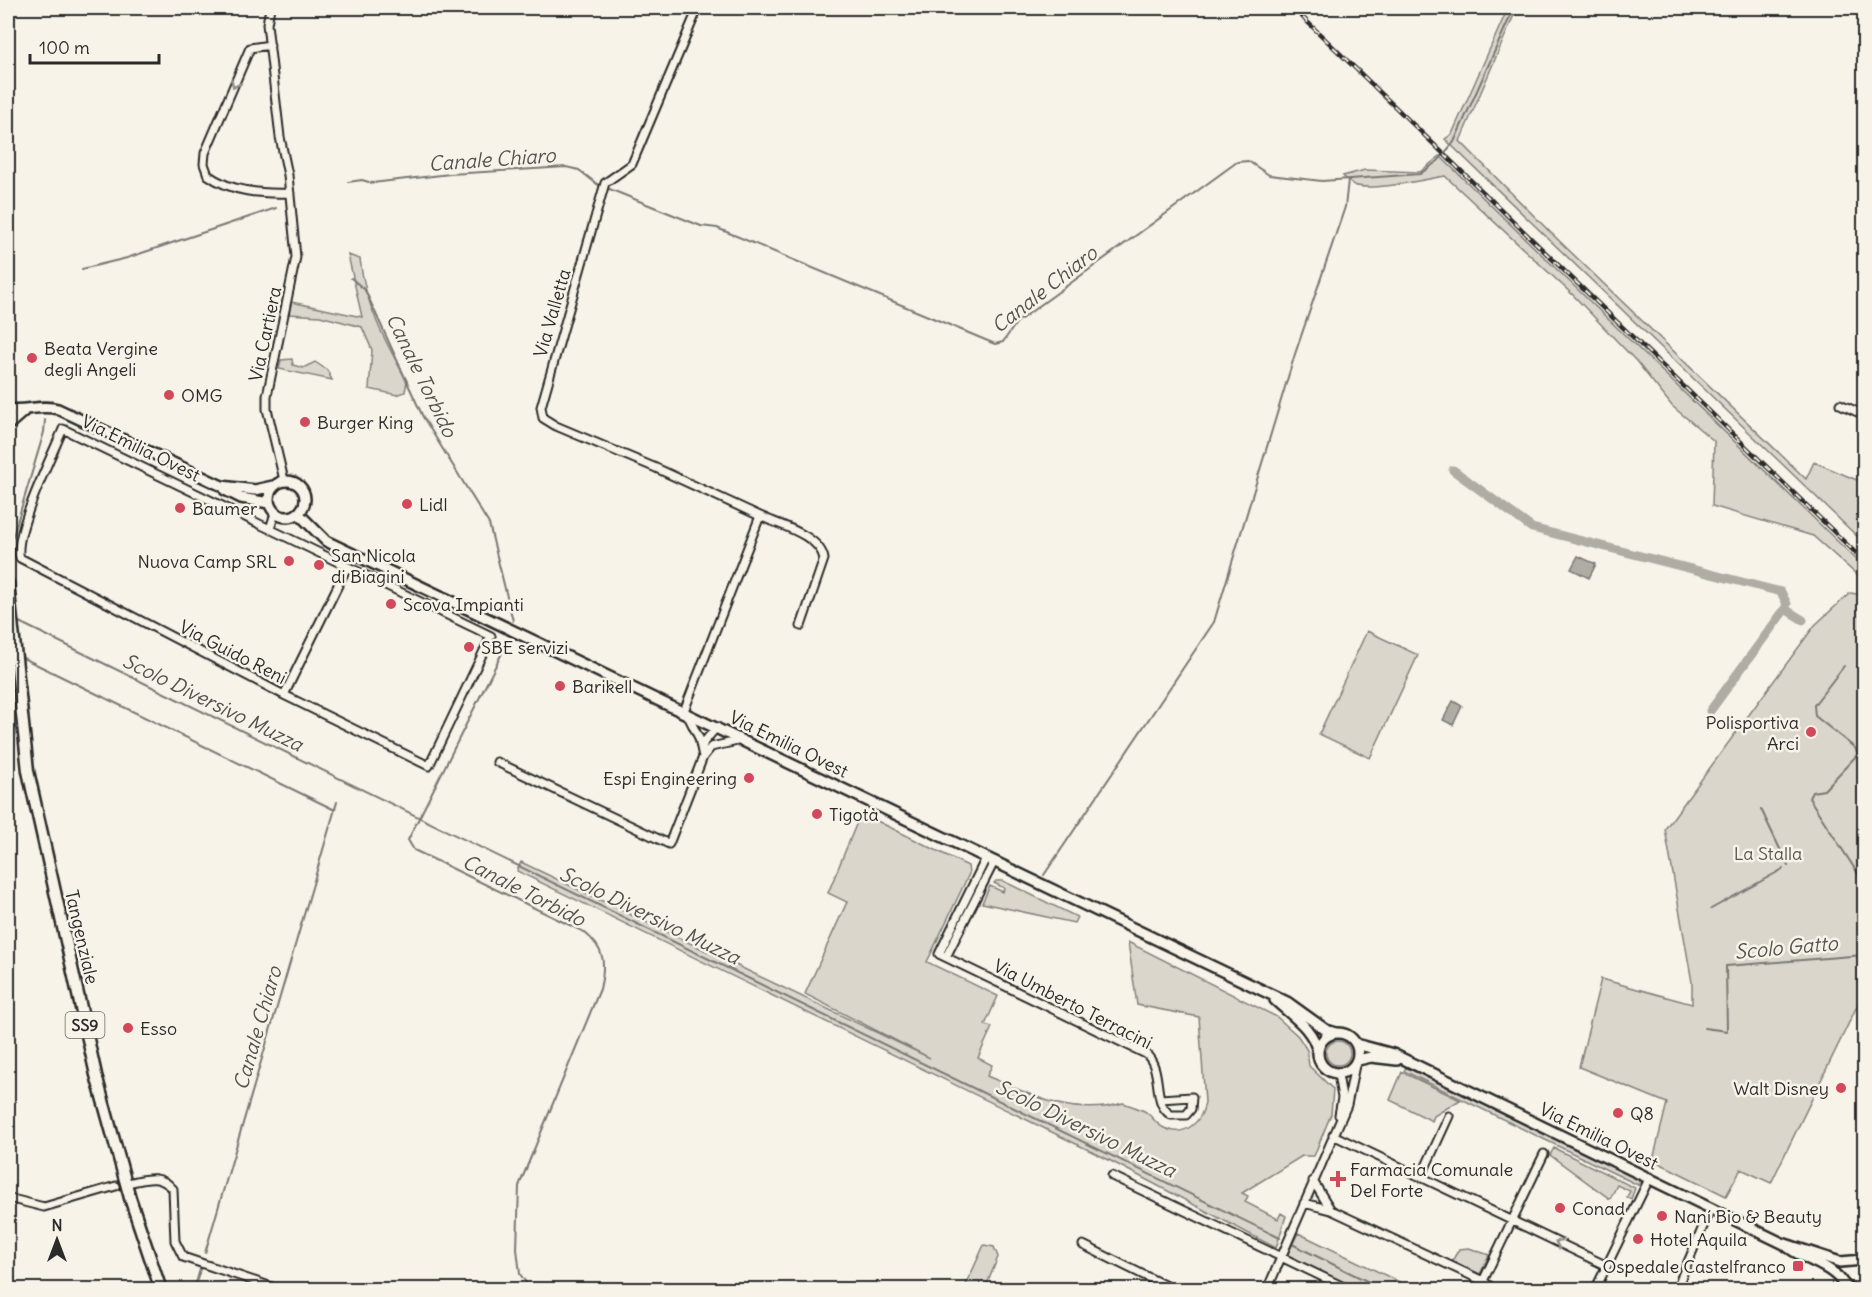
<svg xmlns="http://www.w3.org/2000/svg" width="1872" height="1297" viewBox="0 0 1872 1297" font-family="Delius,sans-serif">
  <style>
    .green { fill: #dad6cc; stroke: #82807c; stroke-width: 1.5 }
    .water { fill: #afaca4; stroke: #7a7874; stroke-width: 1.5 }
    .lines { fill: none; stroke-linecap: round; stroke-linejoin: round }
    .stream { stroke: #7a7874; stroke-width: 2 }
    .canal { stroke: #afaca4; stroke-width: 9 }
    .street-casing { stroke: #2b2b2b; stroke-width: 11 }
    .secondary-casing { stroke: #2b2b2b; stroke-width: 14 }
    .primary-casing { stroke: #2b2b2b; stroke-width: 15 }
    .street { stroke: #f7f3e8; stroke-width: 7 }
    .secondary { stroke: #f7f3e8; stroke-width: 9 }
    .primary { stroke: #f7f3e8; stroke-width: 10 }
    .rail-casing { stroke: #2b2b2b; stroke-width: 4.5 }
    .rail { stroke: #f7f3e8; stroke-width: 2; stroke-dasharray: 7; stroke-linecap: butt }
    .oneway { stroke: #918f8a }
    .poi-dot { fill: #d1495b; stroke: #f7f3e8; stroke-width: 2 }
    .labels { text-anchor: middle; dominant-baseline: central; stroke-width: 5; stroke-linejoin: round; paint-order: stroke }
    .shield { fill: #f7f3e8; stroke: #686764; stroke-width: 1.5 }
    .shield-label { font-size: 16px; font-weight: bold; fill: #2b2b2b }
    .street-label { font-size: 18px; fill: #2b2b2b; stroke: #f7f3e8 }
    .poi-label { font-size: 18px; fill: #2b2b2b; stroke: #f7f3e8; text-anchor: start }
    .park-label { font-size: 18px; fill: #575653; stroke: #f7f3e8 }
    .water-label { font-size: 20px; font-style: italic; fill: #53524f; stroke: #f7f3e8 }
  </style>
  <rect width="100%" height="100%" fill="#f7f3e8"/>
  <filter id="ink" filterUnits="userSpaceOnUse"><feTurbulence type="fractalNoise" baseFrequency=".0167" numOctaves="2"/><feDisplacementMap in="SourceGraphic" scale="12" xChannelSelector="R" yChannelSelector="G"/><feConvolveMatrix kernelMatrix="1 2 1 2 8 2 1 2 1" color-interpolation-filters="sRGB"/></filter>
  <g filter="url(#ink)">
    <path class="green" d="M 1508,8 L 1517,8 L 1460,141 L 1549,231 L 1806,479 L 1814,462 L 1864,483 L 1864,543 L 1445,139 L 1452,134 Z
      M 1440,156 L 1864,567 L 1864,581 L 1813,536 L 1712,506 L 1714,441 L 1672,406 L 1636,361 L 1574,296 L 1445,176 C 1426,179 1370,192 1354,185 C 1350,183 1346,179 1343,176 L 1365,170 L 1420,172 Z
      M 348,255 L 360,259 C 365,305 385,341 407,381 L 405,392 L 397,395 L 369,389 L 372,350 L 362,327 L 320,316 L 289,314 L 291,302 L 362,317 Z
      M 292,359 L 293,365 L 303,368 L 315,362 L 327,370 L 332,380 L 279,369 L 281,360 Z
      M 1850,593 L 1864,595 L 1864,998 L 1860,1000 L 1771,1183 L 1741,1169 L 1726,1196 L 1653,1160 L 1667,1103 L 1579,1067 L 1601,979 L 1692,1004 L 1692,982 L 1665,829 L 1815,625 Z
      M 1367,631 L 1418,655 L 1370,758 L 1319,734 Z
      M 863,814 L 968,866 L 969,874 L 927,962 L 998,996 L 985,1025 L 992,1027 L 978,1058 L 992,1065 L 987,1076 C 1034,1096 1072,1118 1123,1103 C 1131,1106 1139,1108 1146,1112 C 1153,1117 1156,1124 1164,1128 C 1185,1138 1202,1122 1205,1102 L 1199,1017 L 1137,1005 L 1128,942 L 1277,1017 L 1298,1036 L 1307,1050 L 1309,1066 L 1333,1089 L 1331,1114 L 1314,1156 L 1302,1156 L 1242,1193 L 1248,1196 L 1245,1202 L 1278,1219 L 1281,1213 L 1286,1216 L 1276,1248 L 1107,1159 L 517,871 L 521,862 L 930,1058 L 805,994 L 847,902 L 828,893 L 860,815 Z
      M 996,881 L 1003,881 L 1077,917 L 1074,923 L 982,903 L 990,886 L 1003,892 L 1004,888 L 994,883 Z
      M1326 1053a12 12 0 1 1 24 0a12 12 0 1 1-24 0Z
      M 1406,1067 L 1638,1179 L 1640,1186 L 1404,1071 Z
      M 1402,1072 L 1460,1100 L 1434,1116 L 1432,1121 L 1390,1100 Z
      M 1554,1148 L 1635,1188 L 1631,1199 L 1627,1197 L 1630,1191 L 1617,1185 L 1610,1199 L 1550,1155 Z
      M 1298,1233 L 1414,1289 L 1355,1289 L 1290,1258 L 1288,1254 Z
      M 984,1245 L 994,1247 L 998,1257 L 985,1289 L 964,1289 Z
      M 1469,1248 L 1489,1255 L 1480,1274 L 1452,1261 L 1459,1249 Z"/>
    <path class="water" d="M 1578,556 L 1596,564 L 1589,578 L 1571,569 Z
      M 1453,701 L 1462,706 L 1453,725 L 1443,720 Z"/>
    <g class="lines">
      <path class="stream" d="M 348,182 L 362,180 L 372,183 L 450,174 L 566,167 L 579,170 L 597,184 L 701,226 L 717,228 L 995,344 L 1003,342 L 1017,322 L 1237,162 L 1248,161 L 1269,175 L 1322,181 L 1420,174 L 1438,161 L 1454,142 L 1514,8
        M 82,269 L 127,258 L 276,208
        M 351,278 L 365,290 L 423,417 L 489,524 L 513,621
        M 10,546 L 44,432 L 45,420
        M 15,620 L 1280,1238
        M 507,643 L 408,840 L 414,850 L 584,932 C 605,949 606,963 600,989 L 519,1186 L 517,1249 L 520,1274 L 531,1290
        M 19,656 L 335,810
        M 1844,666 L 1814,705 L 1815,716 L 1855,748 L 1858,754 L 1824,790 L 1812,792 L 1809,798 L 1864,883
        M 1761,809 L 1788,866
        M 1044,875 L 1214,622 L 1295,354 L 1345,207 L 1348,180
        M 1711,909 L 1783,869
        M 1704,1028 L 1727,1031 L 1726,966 L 1864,955
        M 1292,1244 L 1385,1290
        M 205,1253 L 337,802
        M 194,1290 L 201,1266"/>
      <path class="canal" d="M 1453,470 L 1532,528 L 1781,592 L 1787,604 L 1785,609 L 1803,620
        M 1710,711 L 1785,609"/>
      <defs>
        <path id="street" d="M 270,8 L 267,24 L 280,137 L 288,175 L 296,257 L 267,396 L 267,409 L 284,480
          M 270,45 L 250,48 L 205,153 L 204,164 L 208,175 C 231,192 262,194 290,193
          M 1840,404 L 1864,415
          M 63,429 L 491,636 L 429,766 L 284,695 L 20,558 C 12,536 53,453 63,429 Z
          M 760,516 C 779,525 820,535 824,559 L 801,626
          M 270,529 L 275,513
          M 284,695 L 347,567
          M 684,711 L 760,516 L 656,468 L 556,426 L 543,418 L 541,407 L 605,183 L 632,164 L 698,8
          M 686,712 L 699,738 L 703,757
          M 702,748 L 704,742 L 717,727
          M 497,762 L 669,844 L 703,757 L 711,747 L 742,740
          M 986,858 L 939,954 L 1146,1054 C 1164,1070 1151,1103 1171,1115 L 1186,1115 L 1191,1109 L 1192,1097 L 1160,1099
          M 946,957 L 994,862
          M 1338,1074 L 1342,1098 L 1339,1115
          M 1333,1135 L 1607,1266
          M 1112,1176 L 1350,1290
          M 1421,1177 L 1449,1116
          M 1313,1181 L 1331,1210
          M 132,1182 C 149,1178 161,1175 173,1189 L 175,1241 L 183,1257 L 281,1290
          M 8,1198 L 44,1207 L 116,1186
          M 1304,1203 L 1331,1210 L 1483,1281 L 1495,1290
          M 1083,1245 L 1174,1290
          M 1483,1281 L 1544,1154
          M 1267,1290 L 1347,1105 L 1355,1065
          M 1595,1290 L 1649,1179
          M 1676,1290 L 1711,1208"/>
        <path id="secondary" d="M 8,409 C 25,412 41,404 58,409 L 222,486 L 255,490 L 273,486
          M 8,425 L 24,411
          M269 499a18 18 0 1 1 36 0a18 18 0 1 1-36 0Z
          M 225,490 L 241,498 L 269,503
          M 298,513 L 326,541 L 1287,1002 L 1326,1030 L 1336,1033
          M 1275,1000 C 1293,1017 1312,1027 1318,1052
          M1318 1053a20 20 0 1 1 40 0a20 20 0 1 1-40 0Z
          M 1356,1044 L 1393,1054 L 1782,1243 L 1840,1262 L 1864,1260
          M 1358,1060 L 1371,1057 L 1397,1060
          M 1784,1244 C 1800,1259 1824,1262 1838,1277 C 1843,1282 1843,1287 1852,1290
          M 1856,1290 L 1864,1285"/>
        <path id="primary" d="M 8,583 L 28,771 L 96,1075 L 130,1198 L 161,1290"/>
      </defs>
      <use href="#street" class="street-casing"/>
      <use href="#secondary" class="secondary-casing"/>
      <use href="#primary" class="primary-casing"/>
      <use href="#street" class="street"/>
      <use href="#secondary" class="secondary"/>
      <use href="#primary" class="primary"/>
      <defs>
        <path id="rail" d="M 1293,8 L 1864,561"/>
      </defs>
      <use href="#rail" class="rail-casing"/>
      <use href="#rail" class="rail"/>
    </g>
    <defs><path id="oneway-chevron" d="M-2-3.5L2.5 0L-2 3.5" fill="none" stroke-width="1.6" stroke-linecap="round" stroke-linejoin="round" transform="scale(1.5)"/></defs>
    <g class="oneway">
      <use href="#oneway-chevron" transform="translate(235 84) rotate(114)"/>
      <use href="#oneway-chevron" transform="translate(1559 1243) rotate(-154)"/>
    </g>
  </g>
  <g class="poi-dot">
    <circle cx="32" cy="358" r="6"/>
    <circle cx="169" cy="395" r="6"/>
    <circle cx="305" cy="422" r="6"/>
    <circle cx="407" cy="504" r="6"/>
    <circle cx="180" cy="508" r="6"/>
    <circle cx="289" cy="561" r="6"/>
    <circle cx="319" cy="565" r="6"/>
    <circle cx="391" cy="604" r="6"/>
    <circle cx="469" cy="647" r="6"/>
    <circle cx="560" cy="686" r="6"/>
    <circle cx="1811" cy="732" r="6"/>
    <circle cx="749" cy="778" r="6"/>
    <circle cx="817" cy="814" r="6"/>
    <circle cx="128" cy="1028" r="6"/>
    <circle cx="1841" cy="1088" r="6"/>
    <circle cx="1618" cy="1113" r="6"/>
    <path d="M1335 1170h6v6h6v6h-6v6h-6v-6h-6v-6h6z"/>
    <circle cx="1560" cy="1208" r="6"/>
    <circle cx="1662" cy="1216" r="6"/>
    <circle cx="1638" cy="1239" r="6"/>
    <rect x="1792" y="1260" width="12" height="12" rx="3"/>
  </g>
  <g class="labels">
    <rect class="shield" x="65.5" y="1012" width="39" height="26" rx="4.5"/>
    <g class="shield-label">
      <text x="85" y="1025">SS9</text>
    </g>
    <g class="street-label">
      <text transform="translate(552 313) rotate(-74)">Via Valletta</text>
      <text transform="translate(265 334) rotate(-78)">Via Cartiera</text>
      <text transform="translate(141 448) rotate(26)">Via Emilia Ovest</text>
      <text transform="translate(233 652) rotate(27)">Via Guido Reni</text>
      <text transform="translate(789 744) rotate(26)">Via Emilia Ovest</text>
      <text transform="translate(82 937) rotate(77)">Tangenziale</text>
      <text transform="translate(1073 1004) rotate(27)">Via Umberto Terracini</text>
      <text transform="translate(1599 1136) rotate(26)">Via Emilia Ovest</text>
    </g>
    <g class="poi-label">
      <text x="44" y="348">Beata Vergine<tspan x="44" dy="21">degli Angeli</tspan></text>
      <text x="181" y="395">OMG</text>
      <text x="317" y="422">Burger King</text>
      <text x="419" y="504">Lidl</text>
      <text x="192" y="508">Baumer</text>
      <text x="331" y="555">San Nicola<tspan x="331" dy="21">di Biagini</tspan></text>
      <text x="277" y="561" text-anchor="end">Nuova Camp SRL</text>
      <text x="403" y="604">Scova Impianti</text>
      <text x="481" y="647">SBE servizi</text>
      <text x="572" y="686">Barikell</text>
      <text x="1799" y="722" text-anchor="end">Polisportiva<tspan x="1799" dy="21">Arci</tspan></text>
      <text x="737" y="778" text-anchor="end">Espi Engineering</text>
      <text x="829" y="814">Tigotà</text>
      <text x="140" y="1028">Esso</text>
      <text x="1829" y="1088" text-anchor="end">Walt Disney</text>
      <text x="1630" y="1113">Q8</text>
      <text x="1350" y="1169">Farmacia Comunale<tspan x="1350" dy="21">Del Forte</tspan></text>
      <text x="1572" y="1208">Conad</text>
      <text x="1674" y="1216">Naní Bio &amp; Beauty</text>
      <text x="1650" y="1239">Hotel Aquila</text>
      <text x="1786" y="1266" text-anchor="end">Ospedale Castelfranco</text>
    </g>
    <g class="park-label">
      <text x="1768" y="853">La Stalla</text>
    </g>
    <g class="water-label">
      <text transform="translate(492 159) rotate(-4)">Canale Chiaro</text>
      <text transform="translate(1044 289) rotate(-38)">Canale Chiaro</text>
      <text transform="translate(422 375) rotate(64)">Canale Torbido</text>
      <text transform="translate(213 702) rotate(26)">Scolo Diversivo Muzza</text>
      <text transform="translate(524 890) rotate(27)">Canale Torbido</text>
      <text transform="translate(650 915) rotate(26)">Scolo Diversivo Muzza</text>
      <text transform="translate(1786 947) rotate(-5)">Scolo Gatto</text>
      <text transform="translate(257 1028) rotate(-74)">Canale Chiaro</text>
      <text transform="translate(1086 1128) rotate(26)">Scolo Diversivo Muzza</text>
    </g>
  </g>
  <rect width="1872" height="1297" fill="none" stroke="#f7f3e8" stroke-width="30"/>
  <rect x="15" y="15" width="1842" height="1267" fill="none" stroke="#2b2b2b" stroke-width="2" filter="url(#ink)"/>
  <g transform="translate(57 1240)" stroke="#f7f3e8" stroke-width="4.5" paint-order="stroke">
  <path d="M0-4.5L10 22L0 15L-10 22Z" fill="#2b2b2b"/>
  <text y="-9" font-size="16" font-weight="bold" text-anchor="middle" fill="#2b2b2b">N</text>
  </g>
  <path d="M30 54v9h129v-9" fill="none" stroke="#2b2b2b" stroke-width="3"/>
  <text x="39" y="54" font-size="18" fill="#2b2b2b" stroke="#f7f3e8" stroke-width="4.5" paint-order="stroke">100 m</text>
</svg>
